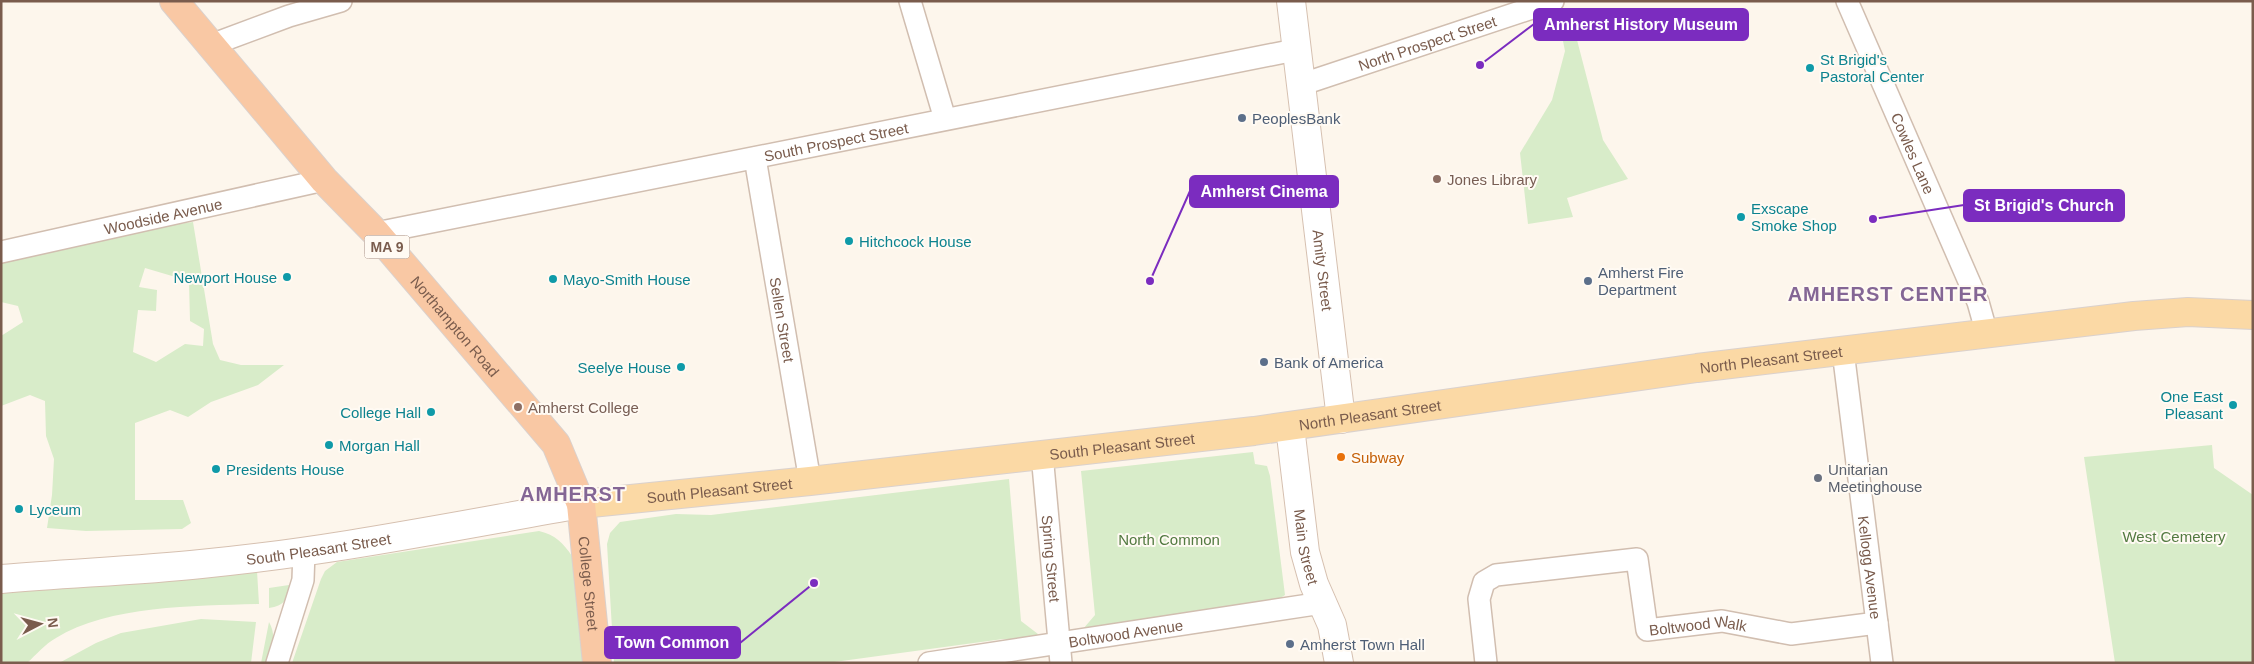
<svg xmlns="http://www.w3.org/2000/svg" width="2254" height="664" viewBox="0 0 2254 664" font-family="Helvetica,sans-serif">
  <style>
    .green { fill: #d8ecc9; fill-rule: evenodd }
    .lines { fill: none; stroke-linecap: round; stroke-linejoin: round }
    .minor-casing { stroke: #d1beb0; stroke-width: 24 }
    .secondary-casing { stroke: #d6c0b0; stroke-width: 30 }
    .primary-casing { stroke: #dad1cd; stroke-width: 30 }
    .trunk-casing { stroke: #dad1cd; stroke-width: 30 }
    .minor { stroke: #fff; stroke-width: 21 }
    .secondary { stroke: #fff; stroke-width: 28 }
    .primary { stroke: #fbd9a5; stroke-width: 28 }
    .trunk { stroke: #f9c8a4; stroke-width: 28 }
    .culture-dot { fill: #0f9aa8; stroke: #fffaf3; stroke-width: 2 }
    .service-dot { fill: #5c6f8a; stroke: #fffaf3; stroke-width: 2 }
    .education-dot { fill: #8d6e63; stroke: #fffaf3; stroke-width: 2 }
    .food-dot { fill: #e8710a; stroke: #fffaf3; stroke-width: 2 }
    .worship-dot { fill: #6b7280; stroke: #fffaf3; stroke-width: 2 }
    .labels { text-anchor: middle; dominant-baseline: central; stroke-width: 4; stroke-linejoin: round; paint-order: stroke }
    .shield { fill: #fffaf3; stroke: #a28b7f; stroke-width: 1 }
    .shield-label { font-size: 14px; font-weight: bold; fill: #7a5c4d }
    .street-label { font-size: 15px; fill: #7a5c4d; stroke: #fffaf3 }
    .culture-label { font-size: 15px; fill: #0d838f; stroke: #fffaf3; text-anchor: start }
    .service-label { font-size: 15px; fill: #4e5e75; stroke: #fffaf3; text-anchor: start }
    .education-label { font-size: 15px; fill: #785e54; stroke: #fffaf3; text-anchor: start }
    .food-label { font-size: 15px; fill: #c56008; stroke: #fffaf3; text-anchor: start }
    .worship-label { font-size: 15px; fill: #5b616d; stroke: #fffaf3; text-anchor: start }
    .park-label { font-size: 15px; fill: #537a41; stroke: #fffaf3 }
    .district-label { font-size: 20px; font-weight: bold; letter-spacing: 1px; fill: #846695; stroke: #fffaf3 }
    .leader { fill: none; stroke: #7b2cbf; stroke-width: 2 }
    .callout-dot { fill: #7b2cbf; stroke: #fffaf3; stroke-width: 2 }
    .callout { fill: #7b2cbf; stroke: #7b2cbf; stroke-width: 2 }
    .callout-label { font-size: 16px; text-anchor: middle; font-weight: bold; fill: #fff }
  </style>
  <rect width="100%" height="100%" fill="#fdf6ec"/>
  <path class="green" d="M 1570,13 L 1603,140 L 1628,179 L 1567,198 L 1573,217 L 1528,224 L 1520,153 L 1552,100 L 1565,51 L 1558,16 Z
    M 193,222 L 213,344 L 220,360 L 241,365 L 284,365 L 258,385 L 211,402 L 188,417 L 170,410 L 135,423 L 135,500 L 183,500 L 191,523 L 182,529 L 86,531 L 47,528 L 52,495 L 54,459 L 46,436 L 45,401 L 30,395 L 1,406 L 1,336 L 23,322 L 18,306 L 1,302 L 1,258 L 96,236 ZM 145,268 L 189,281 L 190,321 L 204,329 L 203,346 L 185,344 L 156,362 L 133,352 L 138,310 L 156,311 L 157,290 L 139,287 Z
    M 2212,445 L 2214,468 L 2253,495 L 2253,663 L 2115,663 L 2084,457 Z
    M 1253,452 L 1255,464 L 1267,466 L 1270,476 L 1285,595 L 1274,602 L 1083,629 L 1095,615 L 1081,471 Z
    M 1009,479 L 1021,621 L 1038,634 L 1036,636 L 1013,640 L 1003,639 L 827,663 L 614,663 L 607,544 L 610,533 L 620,522 L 676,514 L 711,515 Z
    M 539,531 C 556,535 563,543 572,556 L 584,663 L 292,663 L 321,579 L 325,571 L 337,562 Z
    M 257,571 L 259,604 C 198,606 109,605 56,638 C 45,644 36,655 27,663 L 1,663 L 1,590 Z
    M 289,585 C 289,599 284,606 269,608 L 269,588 Z
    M 201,619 L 256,622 L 251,663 L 59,663 L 96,643 L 121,633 Z
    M 269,622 C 277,636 272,648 267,663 L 261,663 Z"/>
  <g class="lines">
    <defs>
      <g id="minor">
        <path d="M 910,1 L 945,119"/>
        <path id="s1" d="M 1847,1 L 1978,302 L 1987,334"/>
        <path d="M 211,45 L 289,16 L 341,1"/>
        <path id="s2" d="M 1300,85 L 1553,1"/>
        <path id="s3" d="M 755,158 L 810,481"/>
        <path id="s4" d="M 376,233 L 1295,50"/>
        <path id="s5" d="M 1,252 L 324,180"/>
        <path id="s6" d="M 1843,351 L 1882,663"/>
        <path id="s7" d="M 1042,454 L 1061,663"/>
        <path d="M 277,663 L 303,580 L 304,551"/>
        <path id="s8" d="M 929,663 L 1322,603"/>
        <path id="s9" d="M 1486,663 L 1479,599 L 1484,582 L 1496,575 L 1637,559 L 1647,630 L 1722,621 L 1791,634 L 1877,623"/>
      </g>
      <g id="secondary">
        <path id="s10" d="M 1291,1 L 1341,419"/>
        <path id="s11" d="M 1290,427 L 1305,552 L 1314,584 L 1332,625 L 1339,663"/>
        <path id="s12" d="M 1,579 C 68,573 135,571 201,564 C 328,552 455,526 581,504"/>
      </g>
      <g id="primary">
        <path id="s13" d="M 581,504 L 810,481 L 1254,431 L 1697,368 L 2134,316 L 2188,312 L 2253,315"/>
      </g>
      <g id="trunk">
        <path id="s14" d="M 174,1 L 324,180 L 376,233 L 556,444 L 581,504 L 597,663"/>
      </g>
    </defs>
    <use href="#minor" class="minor-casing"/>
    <use href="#secondary" class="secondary-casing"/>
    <use href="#primary" class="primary-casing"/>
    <use href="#trunk" class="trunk-casing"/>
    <use href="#minor" class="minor"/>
    <use href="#secondary" class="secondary"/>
    <use href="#primary" class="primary"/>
    <use href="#trunk" class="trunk"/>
  </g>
  <g class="culture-dot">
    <circle cx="1810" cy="68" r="5"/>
    <circle cx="1741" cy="217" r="5"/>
    <circle cx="849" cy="241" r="5"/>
    <circle cx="287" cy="277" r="5"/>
    <circle cx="553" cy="279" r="5"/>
    <circle cx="681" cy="367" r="5"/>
    <circle cx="2233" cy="405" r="5"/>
    <circle cx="431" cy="412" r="5"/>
    <circle cx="329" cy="445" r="5"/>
    <circle cx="216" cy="469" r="5"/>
    <circle cx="19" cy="509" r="5"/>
  </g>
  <g class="service-dot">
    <circle cx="1242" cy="118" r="5"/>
    <circle cx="1588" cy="281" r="5"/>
    <circle cx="1264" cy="362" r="5"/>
    <circle cx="1290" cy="644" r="5"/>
  </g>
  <g class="education-dot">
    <circle cx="1437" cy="179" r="5"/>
    <circle cx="518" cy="407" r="5"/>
  </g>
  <circle class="food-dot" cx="1341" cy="457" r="5"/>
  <circle class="worship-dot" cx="1818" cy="478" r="5"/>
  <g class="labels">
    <rect class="shield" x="364.5" y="235.5" width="45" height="23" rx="4"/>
    <g class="shield-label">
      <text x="387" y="247">MA 9</text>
    </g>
    <g class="street-label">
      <text stroke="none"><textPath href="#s2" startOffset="134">North Prospect Street</textPath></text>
      <text stroke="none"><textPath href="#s4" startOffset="469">South Prospect Street</textPath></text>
      <text stroke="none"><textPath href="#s1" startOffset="166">Cowles Lane</textPath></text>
      <text stroke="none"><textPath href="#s5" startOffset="166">Woodside Avenue</textPath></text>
      <text stroke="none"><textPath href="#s10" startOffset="271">Amity Street</textPath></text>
      <text stroke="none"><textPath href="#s3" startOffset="164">Sellen Street</textPath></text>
      <text stroke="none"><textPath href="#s14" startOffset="430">Northampton Road</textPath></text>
      <text stroke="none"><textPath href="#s13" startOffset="1199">North Pleasant Street</textPath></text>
      <text stroke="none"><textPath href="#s13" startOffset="794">North Pleasant Street</textPath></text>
      <text stroke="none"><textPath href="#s13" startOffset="544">South Pleasant Street</textPath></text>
      <text stroke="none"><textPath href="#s13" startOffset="139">South Pleasant Street</textPath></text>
      <text stroke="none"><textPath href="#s11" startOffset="121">Main Street</textPath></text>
      <text stroke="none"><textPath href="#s12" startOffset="319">South Pleasant Street</textPath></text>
      <text stroke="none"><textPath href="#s7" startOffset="105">Spring Street</textPath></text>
      <text stroke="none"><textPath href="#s6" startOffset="218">Kellogg Avenue</textPath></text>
      <text stroke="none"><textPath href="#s14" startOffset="730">College Street</textPath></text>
      <text stroke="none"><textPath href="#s9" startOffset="361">Boltwood Walk</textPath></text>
      <text stroke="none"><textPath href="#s8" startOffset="199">Boltwood Avenue</textPath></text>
    </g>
    <g class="culture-label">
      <text x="1820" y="59">St Brigid's<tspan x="1820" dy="17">Pastoral Center</tspan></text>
      <text x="1751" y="208">Exscape<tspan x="1751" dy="17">Smoke Shop</tspan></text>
      <text x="859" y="241">Hitchcock House</text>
      <text x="277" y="277" text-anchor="end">Newport House</text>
      <text x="563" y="279">Mayo-Smith House</text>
      <text x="671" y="367" text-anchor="end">Seelye House</text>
      <text x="2223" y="396" text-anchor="end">One East<tspan x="2223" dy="17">Pleasant</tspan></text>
      <text x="421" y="412" text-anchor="end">College Hall</text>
      <text x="339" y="445">Morgan Hall</text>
      <text x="226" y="469">Presidents House</text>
      <text x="29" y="509">Lyceum</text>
    </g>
    <g class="service-label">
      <text x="1252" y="118">PeoplesBank</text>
      <text x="1598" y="272">Amherst Fire<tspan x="1598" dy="17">Department</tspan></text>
      <text x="1274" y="362">Bank of America</text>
      <text x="1300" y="644">Amherst Town Hall</text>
    </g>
    <g class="education-label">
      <text x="1447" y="179">Jones Library</text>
      <text x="528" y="407">Amherst College</text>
    </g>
    <g class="food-label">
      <text x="1351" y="457">Subway</text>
    </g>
    <g class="worship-label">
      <text x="1828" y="469">Unitarian<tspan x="1828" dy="17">Meetinghouse</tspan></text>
    </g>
    <g class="park-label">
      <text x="2174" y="536">West Cemetery</text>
      <text x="1169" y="539">North Common</text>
    </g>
    <g class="district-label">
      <text x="1888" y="294">AMHERST CENTER</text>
      <text x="573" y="494">AMHERST</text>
    </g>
  </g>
  <path class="leader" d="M1480 65L1534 24M1150 281L1190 191M1873 219L1964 205M814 583L740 643"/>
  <g class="callout-dot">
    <circle cx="1480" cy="65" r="5"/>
    <circle cx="1150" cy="281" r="5"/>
    <circle cx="1873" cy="219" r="5"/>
    <circle cx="814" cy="583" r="5"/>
  </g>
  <g class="callout">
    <rect x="1534" y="9" width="214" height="31" rx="5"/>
    <rect x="1190" y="176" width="148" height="31" rx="5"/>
    <rect x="1964" y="190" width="160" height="31" rx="5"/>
    <rect x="605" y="627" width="135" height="31" rx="5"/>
  </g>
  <g class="callout-label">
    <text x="1641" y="30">Amherst History Museum</text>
    <text x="1264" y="197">Amherst Cinema</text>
    <text x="2044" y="211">St Brigid's Church</text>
    <text x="672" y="648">Town Common</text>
  </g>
  <rect width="2254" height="664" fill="none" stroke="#7a5c4d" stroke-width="5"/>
  <g transform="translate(40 624) rotate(84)" stroke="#fffaf3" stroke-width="4" paint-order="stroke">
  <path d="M0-4L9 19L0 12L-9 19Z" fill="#7a5c4d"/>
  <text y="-8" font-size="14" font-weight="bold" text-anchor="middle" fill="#7a5c4d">N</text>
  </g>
</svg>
